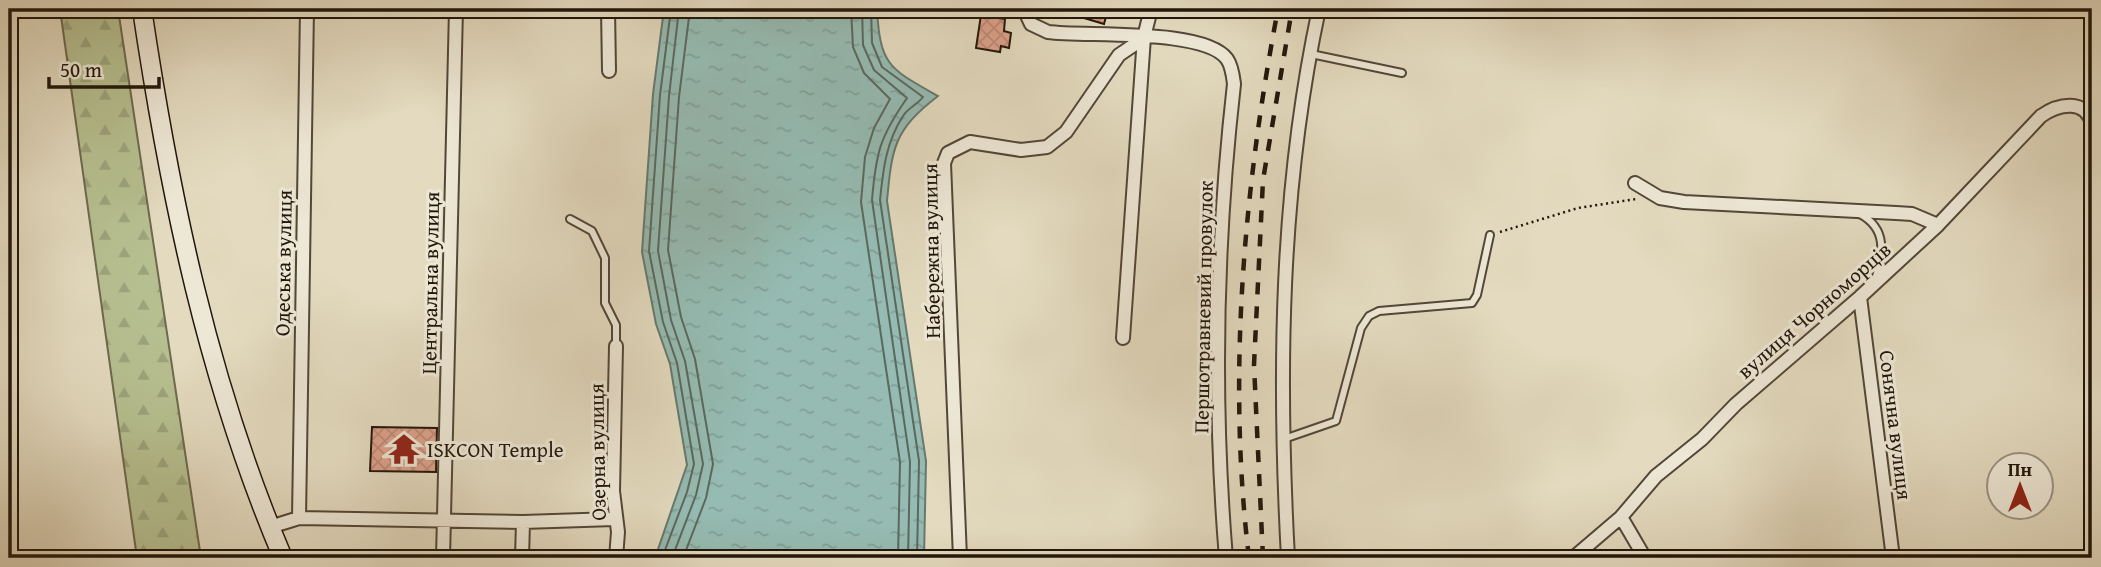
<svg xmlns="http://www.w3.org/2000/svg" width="2101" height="567" viewBox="0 0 2101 567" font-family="'Gentium Book Plus',serif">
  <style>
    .forest { fill: url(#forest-firs); stroke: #6c6a4e; stroke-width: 2 }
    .water { fill: url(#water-ripples); stroke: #67796f; stroke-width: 2 }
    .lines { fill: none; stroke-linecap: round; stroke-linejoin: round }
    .shore { stroke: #5b685e; stroke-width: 2 }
    .building { fill: url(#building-cross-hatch); stroke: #21160b; stroke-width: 2 }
    .service-casing { stroke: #524738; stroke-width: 10 }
    .minor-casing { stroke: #524738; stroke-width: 16 }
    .secondary-casing { stroke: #21160b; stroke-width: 21 }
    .path { stroke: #21160b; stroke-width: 2.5; stroke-dasharray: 2 3.5; stroke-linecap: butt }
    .service { stroke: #ede7d5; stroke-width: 6 }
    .minor { stroke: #ede7d5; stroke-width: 12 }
    .secondary { stroke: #ede7d5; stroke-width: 18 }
    .rail { stroke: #21160b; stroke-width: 4.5; stroke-dasharray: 12 12; stroke-linecap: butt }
    .labels { text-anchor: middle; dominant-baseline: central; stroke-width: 6; stroke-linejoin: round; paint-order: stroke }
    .street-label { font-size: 21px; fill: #21160b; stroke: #ede7d5 }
    .poi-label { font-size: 21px; fill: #21160b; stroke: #ede7d5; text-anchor: start }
  </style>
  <defs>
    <pattern id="forest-firs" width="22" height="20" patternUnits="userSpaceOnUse" patternTransform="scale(1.75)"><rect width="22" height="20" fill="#b6bf90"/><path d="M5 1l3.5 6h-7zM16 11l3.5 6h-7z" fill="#9ca37b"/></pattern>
    <pattern id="water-ripples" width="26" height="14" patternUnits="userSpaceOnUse" patternTransform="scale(1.75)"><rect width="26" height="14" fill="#95bbb2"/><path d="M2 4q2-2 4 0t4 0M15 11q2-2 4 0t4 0" fill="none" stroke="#80a098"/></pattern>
    <pattern id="building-cross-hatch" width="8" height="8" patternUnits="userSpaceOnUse" patternTransform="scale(1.75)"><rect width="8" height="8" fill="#dda18a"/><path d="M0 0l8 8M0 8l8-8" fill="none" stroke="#bd8a76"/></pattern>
  </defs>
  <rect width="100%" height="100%" fill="#e3dabf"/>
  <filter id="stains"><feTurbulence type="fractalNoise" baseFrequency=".00286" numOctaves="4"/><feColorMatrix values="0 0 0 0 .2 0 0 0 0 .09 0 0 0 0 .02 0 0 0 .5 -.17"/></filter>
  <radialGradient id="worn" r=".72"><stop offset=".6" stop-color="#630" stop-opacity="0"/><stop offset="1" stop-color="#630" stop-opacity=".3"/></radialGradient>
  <path class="forest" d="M 60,9 L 118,9 L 201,558 L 137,558 Z"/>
  <path class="water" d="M 664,9 L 877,9 C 880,66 890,69 938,96 C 894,130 892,147 887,201 L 926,461 L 924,558 L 655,558 L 687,465 L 670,364 L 656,324 L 642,252 L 653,94 Z"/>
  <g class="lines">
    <path class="shore" d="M 851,9 L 853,47 L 864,73 L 890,99 L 874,128 L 865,157 L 861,202 L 900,462 L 898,558
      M 862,9 L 863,45 L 874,70 L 907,98 C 880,137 876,152 872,200 L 910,462 L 908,558
      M 871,9 L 872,43 L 882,67 L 923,97 C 918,104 908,108 903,116 C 886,142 883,170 880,200 L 919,461 L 917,558
      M 662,558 L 687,492 L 694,464 L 677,363 L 663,322 L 649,251 L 660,95 L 671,9
      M 672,558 L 696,495 L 703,464 L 685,361 L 671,320 L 658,251 L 669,96 L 679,9
      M 683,558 L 706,498 L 713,464 L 695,359 L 681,317 L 668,250 L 679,97 L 690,9"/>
  </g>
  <path class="building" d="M 1065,9 L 1108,9 L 1104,24 L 1064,12 Z
    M 981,15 L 1005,19 L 1004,31 L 1011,33 L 1009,48 L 1001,46 L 1000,52 L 976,48 Z
    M 372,427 L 437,428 L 436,472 L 370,471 Z"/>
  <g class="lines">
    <defs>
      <path id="service" d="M 1311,54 L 1402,73
        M 2084,110 L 2092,100
        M 1860,214 C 1888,229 1883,254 1875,280
        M 570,219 L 592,231 L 605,258 L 605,303 L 616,325 L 616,346
        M 1284,439 L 1336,421 L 1361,328 L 1369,316 L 1379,311 L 1472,303 L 1477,295 L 1490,235"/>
      <path id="minor" d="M 608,9 L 609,71
        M 1024,9 L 1031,24 L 1048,32 C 1087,37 1204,28 1227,59 C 1232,66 1233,76 1234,84 C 1216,242 1213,401 1226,558
        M 1635,183 L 1660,198 L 1684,202 L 1896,213 L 1912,214 L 1938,225
        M 1860,297 L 1893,558
        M 1123,338 L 1144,37 L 1151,9
        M 1621,517 L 1645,558
        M 299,518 L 307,9
        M 270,527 L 299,518 L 523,522 L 614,519
        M 443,558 L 456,9
        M 522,558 L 523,522
        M 616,558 L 618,532 L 613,491 L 616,346
        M 960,558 L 944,163 L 948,153 L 970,142 L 1021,150 L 1047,147 L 1066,132 L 1119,55 L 1144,38
        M 1288,558 C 1278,373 1280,191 1319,9
        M 1573,558 L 1621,517 L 1656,476 L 1702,439 L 1736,404 L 1860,297 L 1938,225 L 2041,116 C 2058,104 2086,98 2092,124"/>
      <path id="secondary" d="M 142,9 C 170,197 208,382 283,558"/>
    </defs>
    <use href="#service" class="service-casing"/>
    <use href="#minor" class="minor-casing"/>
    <use href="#secondary" class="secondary-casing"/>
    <path class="path" d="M 1500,232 L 1578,208 L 1636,199"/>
    <use href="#service" class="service"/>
    <use href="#minor" class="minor"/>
    <use href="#secondary" class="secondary"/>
    <path class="rail" d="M 1249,558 C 1227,377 1244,187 1278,9
      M 1263,558 L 1254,365 L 1263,180 L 1292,9"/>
  </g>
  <defs>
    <symbol id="temple-bare" viewBox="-9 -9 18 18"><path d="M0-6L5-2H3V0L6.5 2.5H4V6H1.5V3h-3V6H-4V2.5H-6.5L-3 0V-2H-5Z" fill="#8f2418" stroke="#ede7d5" stroke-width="2.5" paint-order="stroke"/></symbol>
  </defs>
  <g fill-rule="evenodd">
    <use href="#temple-bare" x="382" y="427" width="44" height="44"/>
  </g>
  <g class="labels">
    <g class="street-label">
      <text transform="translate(931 251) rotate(-91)">Набережна вулиця</text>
      <text transform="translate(283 263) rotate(-89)">Одеська вулиця</text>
      <text transform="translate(430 283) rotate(-89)">Центральна вулиця</text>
      <text transform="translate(1203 307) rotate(-89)">Першотравневий провулок</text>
      <text transform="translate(1814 310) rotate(-41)">вулиця Чорноморців</text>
      <text transform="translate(1896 425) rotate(83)">Сонячна вулиця</text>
      <text transform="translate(597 452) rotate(-91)">Озерна вулиця</text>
    </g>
    <g class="poi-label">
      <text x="427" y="449">ISKCON Temple</text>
    </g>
  </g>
  <rect width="2101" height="567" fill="none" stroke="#e3dabf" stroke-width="35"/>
  <rect x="10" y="10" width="2080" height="546" fill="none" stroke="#21160b" stroke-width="3.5"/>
  <rect x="18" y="18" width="2066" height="532" fill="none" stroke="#21160b" stroke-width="2"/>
  <g transform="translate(2020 486)"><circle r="33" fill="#ede7d5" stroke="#9b9384" stroke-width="2"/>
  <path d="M0-5L12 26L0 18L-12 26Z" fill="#8f2418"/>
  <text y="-10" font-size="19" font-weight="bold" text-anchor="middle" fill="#21160b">Пн</text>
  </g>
  <path d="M49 77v10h110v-10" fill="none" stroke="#21160b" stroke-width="3.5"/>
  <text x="60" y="77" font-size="21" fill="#21160b" stroke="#ede7d5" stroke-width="5" paint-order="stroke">50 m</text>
  <rect width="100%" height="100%" filter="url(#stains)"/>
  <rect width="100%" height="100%" fill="url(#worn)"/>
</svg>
